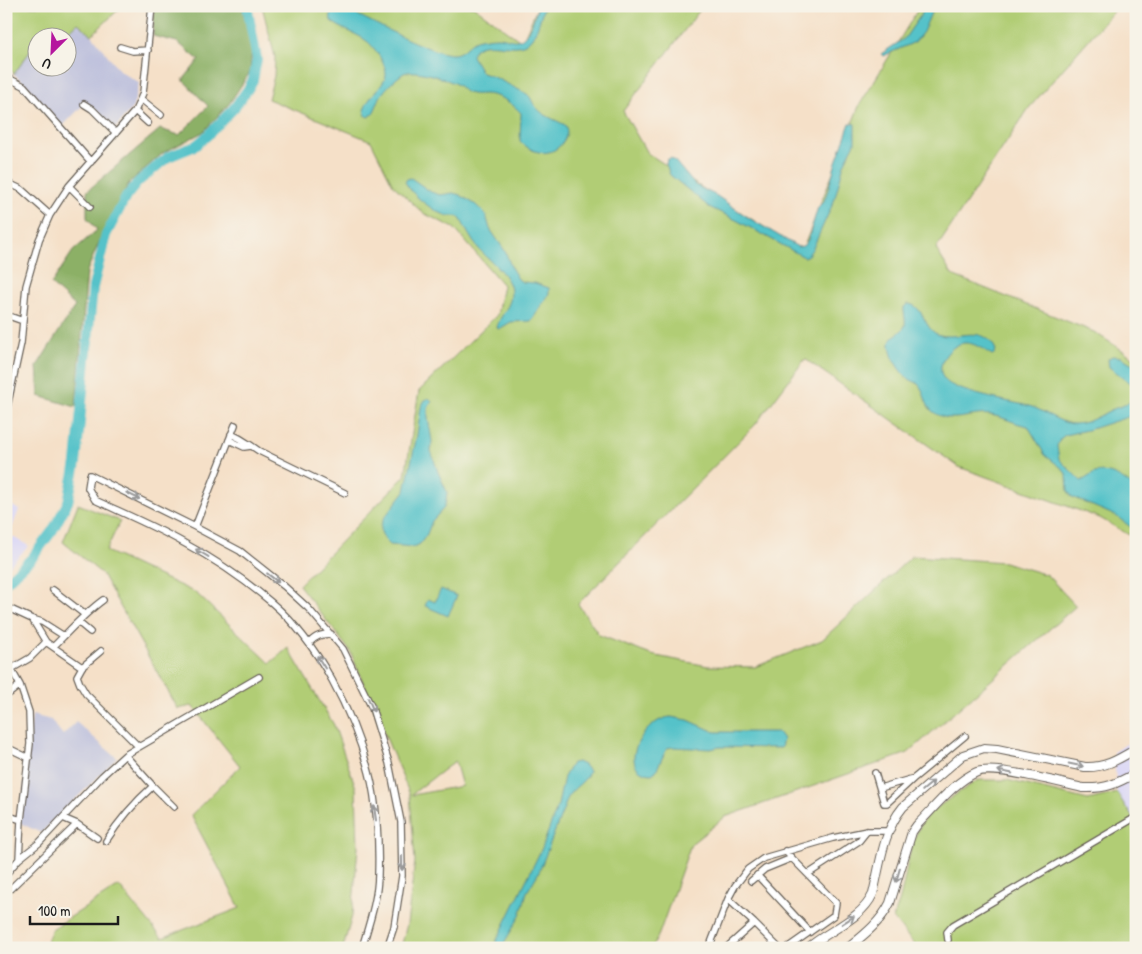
<svg xmlns="http://www.w3.org/2000/svg" width="1142" height="954" viewBox="0 0 1142 954" font-family="'Patrick Hand',sans-serif">
  <style>
    .built { fill: #d9d6f7 }
    .industrial { fill: #c0c2dd }
    .green { fill: #b1cd74; stroke: #667448; fill-rule: evenodd }
    .forest { fill: #8cb066; stroke: #546641 }
    .water { fill: #54c2c9; stroke: #386f72 }
    .lines { fill: none; stroke-linecap: round; stroke-linejoin: round }
    .river { stroke: #54c2c9; stroke-width: 10 }
    .minor-casing { stroke: #686158; stroke-width: 8 }
    .major-casing { stroke: #686158; stroke-width: 10 }
    .minor { stroke: #fff; stroke-width: 5.5 }
    .major { stroke: #fff; stroke-width: 8 }
    .oneway { stroke: #999 }
  </style>
  <rect width="100%" height="100%" fill="#f7f3e8"/>
  <filter id="ink" filterUnits="userSpaceOnUse"><feTurbulence type="fractalNoise" baseFrequency=".02" numOctaves="2"/><feDisplacementMap in="SourceGraphic" scale="10" xChannelSelector="R" yChannelSelector="G"/><feConvolveMatrix kernelMatrix="1 2 1 2 8 2 1 2 1" color-interpolation-filters="sRGB"/></filter>
  <filter id="wash" filterUnits="userSpaceOnUse"><feTurbulence type="fractalNoise" baseFrequency=".0096" numOctaves="4" result="noise"/><feDisplacementMap in="SourceGraphic" scale="20" xChannelSelector="R" yChannelSelector="G"/><feGaussianBlur stdDeviation="1.12" result="paint"/><feColorMatrix in="noise" values="0 0 0 0 0 0 0 0 0 0 0 0 0 0 0 0 0 1.4 0 .05"/><feComposite in="paint" operator="in"/></filter>
  <g filter="url(#wash)">
    <rect width="100%" height="100%" fill="#f5e0c8"/>
    <path class="built" d="M 6,502 L 19,510 L 9,535 L 29,546 L 6,569 Z
      M 1136,738 L 1136,823 L 1117,793 L 1114,752 Z"/>
    <path class="industrial" d="M 78,23 L 92,35 L 119,70 L 139,83 L 133,107 L 113,131 L 85,103 L 60,129 L 25,84 L 14,74 L 31,50 L 37,56 L 38,68 L 68,68 L 68,38 L 63,37 Z
      M 32,715 L 51,720 L 63,735 L 76,722 L 117,758 L 41,833 L 20,823 Z"/>
    <path class="green" d="M 6,6 L 120,6 L 120,8 L 92,35 L 78,23 L 63,37 L 38,38 L 37,56 L 31,50 L 14,74 L 6,65 Z
      M 262,6 L 473,6 L 522,42 L 538,6 L 703,6 L 623,111 L 647,153 L 802,251 L 859,106 L 920,6 L 1118,6 L 1029,108 L 936,249 L 952,275 L 1094,332 L 1136,359 L 1136,539 L 1100,518 L 959,467 L 805,359 L 755,425 L 578,604 L 599,635 L 651,655 L 708,666 L 755,667 L 822,640 L 912,556 L 1004,562 L 1047,575 L 1076,606 L 908,753 L 725,817 L 691,844 L 659,934 L 652,948 L 401,948 L 407,924 L 415,861 L 410,795 L 350,651 L 299,585 L 405,476 L 419,391 L 497,315 L 503,285 L 454,228 L 423,213 L 393,185 L 371,141 L 268,99 L 274,76 L 275,57 ZM 455,761 L 462,786 L 412,795 L 412,794 Z
      M 78,504 L 120,521 L 106,551 L 196,593 L 270,663 L 288,648 L 334,725 L 356,788 L 358,847 L 352,916 L 343,948 L 44,948 L 52,929 L 119,886 L 162,938 L 240,908 L 191,815 L 240,766 L 192,706 L 178,709 L 102,574 L 63,542 Z
      M 978,780 L 1007,780 L 1088,800 L 1117,793 L 1136,823 L 1136,948 L 917,948 L 893,918 C 908,886 904,848 925,818 C 931,810 967,787 978,780 Z"/>
    <path class="forest" d="M 154,6 L 242,6 L 252,48 L 250,72 L 229,104 L 203,132 L 163,153 L 129,183 L 103,233 L 87,271 L 76,407 L 39,396 L 37,366 L 75,306 L 51,284 L 73,251 L 97,230 L 87,218 L 87,191 L 160,129 L 179,135 L 208,106 L 183,80 L 199,60 L 177,42 L 153,36 Z"/>
    <path class="water" d="M 337,6 L 342,7 C 363,17 434,56 454,54 C 465,53 469,40 480,39 C 486,38 492,37 498,37 C 505,37 511,41 517,40 C 529,39 535,15 538,6 L 544,6 C 540,19 537,37 525,44 C 511,52 476,34 472,56 L 482,73 L 494,77 L 527,94 C 532,98 532,103 536,107 C 543,116 556,120 565,125 C 568,130 567,135 564,140 C 554,158 533,155 520,141 L 521,113 C 511,102 498,94 484,94 C 478,94 473,95 468,93 C 463,92 461,87 456,84 C 446,79 415,68 404,73 C 396,78 387,87 382,94 C 377,101 376,113 369,117 L 366,116 L 364,110 C 370,94 379,91 385,79 C 390,69 375,48 368,42 C 357,33 342,30 331,21 L 330,11 Z
      M 927,6 L 936,6 L 931,13 L 923,32 L 915,42 L 883,56 L 881,54 L 905,38 Z
      M 850,123 L 855,124 L 855,143 L 844,164 L 834,201 L 813,248 L 808,255 L 804,257 L 738,221 L 709,207 L 670,175 L 666,164 L 667,160 L 670,158 L 674,160 L 695,185 L 717,196 L 749,218 L 798,247 L 803,246 L 808,240 L 818,207 L 824,201 L 828,190 L 836,162 Z
      M 411,178 L 431,192 L 440,195 L 453,193 L 460,195 L 476,205 L 486,215 L 490,229 L 505,251 L 512,269 L 518,279 L 522,282 L 535,283 L 549,288 C 550,298 544,299 540,307 C 537,312 535,316 531,321 L 511,322 L 499,329 L 497,328 C 499,315 512,307 511,292 C 511,276 489,260 479,249 C 471,240 466,229 460,218 C 455,215 451,217 445,215 C 430,209 413,196 405,182 L 407,179 Z
      M 908,304 C 925,305 923,331 940,335 C 959,340 984,323 996,350 L 994,354 L 992,355 C 984,350 974,342 964,343 C 949,345 933,367 945,380 C 954,392 1012,402 1029,406 C 1042,409 1062,425 1075,424 C 1088,423 1096,418 1107,412 C 1119,405 1127,408 1136,395 L 1134,415 L 1091,429 L 1065,435 L 1060,439 L 1057,446 L 1059,459 L 1081,481 C 1086,479 1090,475 1095,473 C 1110,469 1126,480 1136,490 L 1136,531 L 1116,516 L 1072,497 L 1068,491 L 1067,476 L 1063,469 L 1045,455 L 1028,426 C 1015,424 1004,417 991,415 C 970,412 951,426 932,411 C 924,403 925,391 918,384 C 915,381 911,381 908,378 C 899,372 891,357 890,346 C 889,336 898,335 903,329 C 908,323 903,314 904,307 Z
      M 1112,356 L 1121,357 L 1136,366 L 1136,387 L 1109,367 L 1108,359 Z
      M 429,398 L 432,401 L 428,408 L 428,418 L 432,441 L 431,451 L 438,472 L 447,492 L 446,501 L 444,508 L 432,521 L 427,534 L 420,544 L 414,547 L 390,545 L 385,540 L 381,532 L 381,525 L 384,518 L 405,491 L 417,435 L 421,407 L 425,400 Z
      M 441,589 L 457,596 L 448,616 L 425,606 L 428,599 L 435,602 Z
      M 671,717 L 688,720 L 715,732 L 778,732 L 783,739 L 781,748 L 720,747 L 710,749 L 673,747 L 667,748 L 656,771 L 652,774 C 615,772 642,719 671,717 Z
      M 578,762 L 584,765 L 589,771 C 586,782 575,786 569,795 L 539,872 L 527,892 L 520,916 L 501,948 L 493,948 L 542,848 L 558,805 L 564,777 L 572,763 Z"/>
    <g class="lines">
      <path class="river" d="M 6,582 L 32,558 L 53,530 L 68,502 L 76,463 L 93,287 L 106,235 L 126,197 L 138,182 L 168,157 L 195,146 L 207,136 L 234,108 L 248,89 L 253,80 L 257,59 L 247,6"/>
    </g>
  </g>
  <g filter="url(#ink)">
    <g class="lines">
      <defs>
        <path id="minor" d="M 120,47 L 133,51 L 148,50
          M 6,77 L 24,86 L 91,162
          M 141,99 L 161,115
          M 84,104 L 92,109 L 116,133
          M 135,111 L 148,123
          M 6,182 L 21,189 L 50,215
          M 69,186 L 90,207
          M 6,315 L 23,321
          M 6,412 L 21,343 L 26,286 L 39,240 L 50,215 L 69,186 L 135,111 L 143,93 L 152,6
          M 231,434 C 245,440 248,444 259,451 L 345,493
          M 229,440 L 244,447 L 251,446
          M 195,527 L 235,425
          M 53,590 L 84,614
          M 6,607 L 32,619 L 46,642 L 82,667
          M 32,619 L 42,622 L 64,636
          M 78,622 L 90,632
          M 309,643 C 316,636 321,634 331,634
          M 54,646 C 70,630 85,613 103,600
          M 101,651 L 82,667 L 77,676 L 80,684 L 86,694 L 138,746
          M 6,664 L 11,669 L 20,685 L 29,712 L 30,744 L 21,820 L 19,859 L 6,874
          M 11,669 L 30,658 L 46,642
          M 6,696 L 20,685
          M 6,747 L 29,758
          M 125,755 L 153,786 L 174,807
          M 875,773 L 884,803 L 887,803 L 913,779 L 965,736
          M 880,788 L 911,779
          M 6,815 L 21,820
          M 63,818 L 77,824 L 97,838
          M 106,841 C 120,819 133,804 153,786
          M 785,851 L 836,903 L 834,915 L 787,948
          M 19,859 L 39,843 L 102,776 L 125,755 L 259,677
          M 808,874 L 859,841 L 867,831
          M 757,875 L 810,932
          M 751,881 L 765,869 L 792,858
          M 6,893 L 77,824
          M 728,899 L 754,923
          M 948,940 L 947,932 L 953,925 L 1136,817
          M 362,948 C 369,924 378,898 378,874 C 379,843 377,801 369,772 C 353,713 319,643 272,603 C 245,580 216,560 184,543 C 156,527 125,514 95,500 L 88,488 L 90,475 L 195,527 L 240,551 L 284,586 L 308,608 L 343,649 L 372,708 L 389,763 L 401,822 L 402,876 L 394,927 L 387,948
          M 709,948 L 728,899 L 735,886 L 748,869 L 764,858 L 833,838 L 867,831 L 888,831
          M 726,948 L 754,923 L 779,948
          M 1132,948 L 1136,946"/>
        <path id="major" d="M 808,948 C 828,930 861,920 873,894 C 880,865 883,831 903,807 L 963,755 L 984,748 L 997,749 L 1085,767 C 1105,768 1119,759 1136,749
          M 848,948 C 864,935 880,923 890,903 L 912,832 L 917,825 C 934,808 955,781 977,772 C 995,765 1061,783 1083,788 C 1106,789 1116,784 1136,773"/>
      </defs>
      <use href="#minor" class="minor-casing"/>
      <use href="#major" class="major-casing"/>
      <use href="#minor" class="minor"/>
      <use href="#major" class="major"/>
    </g>
    <defs><path id="oneway-shaft" d="M-6 0H5M1.5-3L5.5 0L1.5 3" fill="none" stroke-width="1.6" stroke-linecap="round" stroke-linejoin="round" transform="scale(1.25)"/></defs>
    <g class="oneway">
      <use href="#oneway-shaft" transform="translate(133 496) rotate(26)"/>
      <use href="#oneway-shaft" transform="translate(202 553) rotate(-149)"/>
      <use href="#oneway-shaft" transform="translate(273 578) rotate(38)"/>
      <use href="#oneway-shaft" transform="translate(321 662) rotate(-122)"/>
      <use href="#oneway-shaft" transform="translate(371 705) rotate(67)"/>
      <use href="#oneway-shaft" transform="translate(1076 765) rotate(12)"/>
      <use href="#oneway-shaft" transform="translate(1005 772) rotate(-169)"/>
      <use href="#oneway-shaft" transform="translate(928 786) rotate(-40)"/>
      <use href="#oneway-shaft" transform="translate(375 813) rotate(-98)"/>
      <use href="#oneway-shaft" transform="translate(402 863) rotate(89)"/>
      <use href="#oneway-shaft" transform="translate(898 875) rotate(106)"/>
      <use href="#oneway-shaft" transform="translate(848 920) rotate(-33)"/>
    </g>
  </g>
  <rect width="1142" height="954" fill="none" stroke="#f7f3e8" stroke-width="25"/>
  <g transform="translate(52 52) rotate(204)"><circle r="24" fill="#f7f3e8" stroke="#9f9d96"/>
  <path d="M0-4L9 19L0 12L-9 19Z" fill="#b5179e"/>
  <text y="-8" font-size="14" font-weight="bold" text-anchor="middle" fill="#1c1c1c">U</text>
  </g>
  <path d="M30 916v8h88v-8" fill="none" stroke="#1c1c1c" stroke-width="2.5"/>
  <text x="38" y="916" font-size="15" fill="#1c1c1c" stroke="#f7f3e8" stroke-width="4" paint-order="stroke">100 m</text>
</svg>
